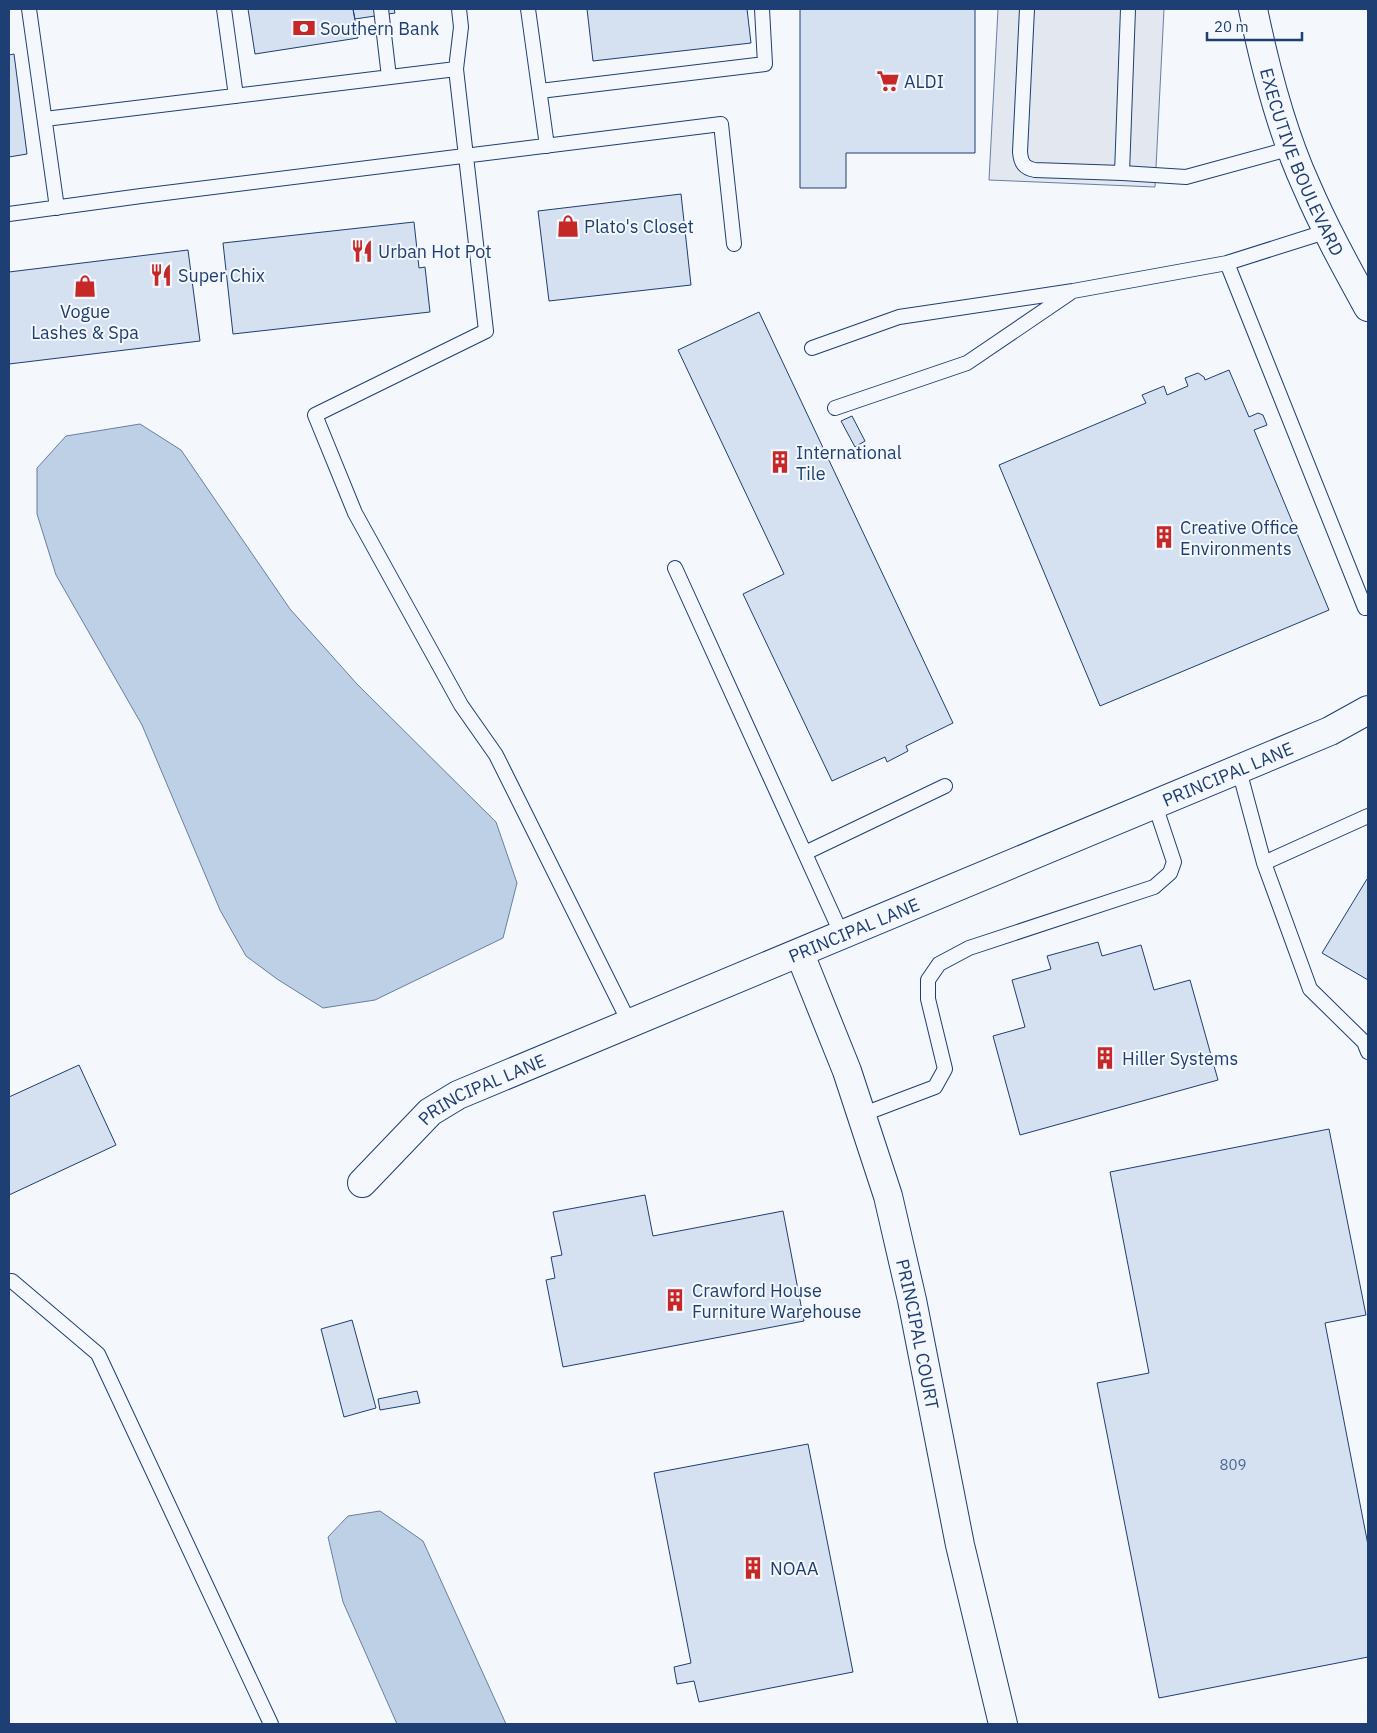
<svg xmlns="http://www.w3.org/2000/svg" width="1377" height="1733" viewBox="0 0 1377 1733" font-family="'IBM Plex Sans',sans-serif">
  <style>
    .parking { fill: #e3e8f0; stroke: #687fa3 }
    .water { fill: #bed0e5; stroke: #687fa3 }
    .building { fill: #d5e0f0; stroke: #1d3f73 }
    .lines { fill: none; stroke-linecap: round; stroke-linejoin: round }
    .service-casing { stroke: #1d3f73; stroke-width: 16 }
    .minor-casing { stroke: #1d3f73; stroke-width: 30 }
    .tertiary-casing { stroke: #1d3f73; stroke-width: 30 }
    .service { stroke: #f4f7fb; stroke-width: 14 }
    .minor { stroke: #f4f7fb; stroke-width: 28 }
    .tertiary { stroke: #f4f7fb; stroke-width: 28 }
    .labels { text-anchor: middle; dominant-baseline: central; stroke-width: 4; stroke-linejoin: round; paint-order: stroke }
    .number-label { font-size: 15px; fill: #4b6792 }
    .poi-label { font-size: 18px; fill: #1d3f73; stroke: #f4f7fb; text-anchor: start }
    .street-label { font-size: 18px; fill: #1d3f73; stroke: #f4f7fb }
  </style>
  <rect width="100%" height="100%" fill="#f4f7fb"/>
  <path class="parking" d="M 998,9 L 1164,9 L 1155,187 L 989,180 Z"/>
  <path class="water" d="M 140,424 L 181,450 L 290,609 L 357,684 L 496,822 L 517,883 L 503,938 L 375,1000 L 323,1008 L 277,979 L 246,956 L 220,910 L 142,725 L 56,575 L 37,514 L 37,468 L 66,436 Z
    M 380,1511 L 423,1541 L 506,1724 L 397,1724 L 343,1602 L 328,1537 L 348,1516 Z"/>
  <path class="building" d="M 248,9 L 353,9 L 358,38 L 255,54 Z
    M 353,9 L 394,9 L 395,13 L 355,19 Z
    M 587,9 L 747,9 L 751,43 L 593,61 Z
    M 800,9 L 975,9 L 975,153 L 846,153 L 846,188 L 800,188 Z
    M 14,54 L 27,154 L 9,157 L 9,55 Z
    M 681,194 L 691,285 L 549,301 L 538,211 Z
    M 414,222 L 419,268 L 425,267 L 430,312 L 233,334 L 223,243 Z
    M 188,250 L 200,341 L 9,364 L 9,272 Z
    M 759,312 L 953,723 L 906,746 L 908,751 L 887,762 L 885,757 L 832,781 L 743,594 L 784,574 L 678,350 Z
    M 1229,370 L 1249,417 L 1258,413 L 1263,415 L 1267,425 L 1254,430 L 1329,610 L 1100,706 L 999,465 L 1146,403 L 1142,395 L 1164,386 L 1167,395 L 1188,386 L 1185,378 L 1198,373 L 1204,377 L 1205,380 Z
    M 852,416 L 865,441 L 855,447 L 841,421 Z
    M 1367,879 L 1368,880 L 1368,980 L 1322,953 Z
    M 1098,942 L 1102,956 L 1141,945 L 1154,990 L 1190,980 L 1218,1080 L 1020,1135 L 993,1036 L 1025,1027 L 1012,980 L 1051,969 L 1047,956 Z
    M 79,1065 L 116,1145 L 9,1195 L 9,1097 Z
    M 1329,1129 L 1366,1315 L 1325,1323 L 1368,1545 L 1368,1657 L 1159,1698 L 1097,1383 L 1149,1373 L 1110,1172 Z
    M 645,1195 L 653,1236 L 783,1211 L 804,1321 L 563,1367 L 546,1280 L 555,1278 L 551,1257 L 562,1255 L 553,1212 Z
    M 352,1320 L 376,1408 L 344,1417 L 321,1329 Z
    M 417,1391 L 420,1403 L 380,1410 L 378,1399 Z
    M 808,1444 L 853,1672 L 699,1702 L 694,1681 L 677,1684 L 674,1667 L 691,1663 L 654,1473 Z"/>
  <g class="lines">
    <defs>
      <path id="service" d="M 29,9 L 57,208
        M 224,9 L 236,96
        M 381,9 L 389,77
        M 459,9 L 461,27 L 456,69 L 486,331 L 315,415 L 355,513 L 461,705 L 496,755 L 630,1024
        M 528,9 L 547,146
        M 1027,9 L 1020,152 C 1021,163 1024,168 1035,170 L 1122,173
        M 1128,9 L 1122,173 L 1186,177 L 1292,148
        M 540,91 L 765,64 L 762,9
        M 45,119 L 456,69
        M 9,214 L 141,196 L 721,124 L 734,244
        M 1227,263 L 1365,608
        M 812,348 L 899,317 L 1073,291 L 1227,263 L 1328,231
        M 835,408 L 967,363 L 1070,293
        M 675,568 L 842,935
        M 1239,770 L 1264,863 L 1310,989 L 1364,1042 L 1368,1052
        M 805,853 L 945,786
        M 1264,863 L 1368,816
        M 861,1115 L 935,1087 L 945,1069 L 928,999 L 928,980 L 939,964 L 969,948 L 1154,887 L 1170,873 L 1174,862 L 1155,805
        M 9,1281 L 12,1281 L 98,1354 L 271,1724"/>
      <g id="minor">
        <path id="s1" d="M 800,954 L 847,1071 L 888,1196 L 912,1300 L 960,1545 L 1003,1724"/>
        <path id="s2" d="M 362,1183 L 430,1112 L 458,1095 L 1330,731 L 1368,710"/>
      </g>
      <g id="tertiary">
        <path id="s3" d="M 1253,9 C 1265,67 1281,130 1306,185 C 1324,227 1346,267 1368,307"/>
      </g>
    </defs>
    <use href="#service" class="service-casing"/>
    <use href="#minor" class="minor-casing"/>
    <use href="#tertiary" class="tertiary-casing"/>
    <use href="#service" class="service"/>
    <use href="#minor" class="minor"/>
    <use href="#tertiary" class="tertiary"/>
  </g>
  <defs>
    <symbol id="bank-bare" viewBox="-9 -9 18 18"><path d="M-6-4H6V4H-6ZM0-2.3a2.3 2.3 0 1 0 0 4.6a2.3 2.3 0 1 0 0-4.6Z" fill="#c62828" stroke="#f4f7fb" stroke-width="2.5" paint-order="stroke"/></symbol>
    <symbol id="supermarket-bare" viewBox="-9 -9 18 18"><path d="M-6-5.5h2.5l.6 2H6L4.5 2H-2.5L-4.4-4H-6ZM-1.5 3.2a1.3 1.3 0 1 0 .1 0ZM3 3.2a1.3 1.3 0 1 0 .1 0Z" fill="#c62828" stroke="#f4f7fb" stroke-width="2.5" paint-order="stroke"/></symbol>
    <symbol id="shop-bare" viewBox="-9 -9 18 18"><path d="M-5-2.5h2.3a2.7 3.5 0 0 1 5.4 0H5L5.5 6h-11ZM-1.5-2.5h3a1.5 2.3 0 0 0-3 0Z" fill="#c62828" stroke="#f4f7fb" stroke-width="2.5" paint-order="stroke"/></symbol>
    <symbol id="restaurant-bare" viewBox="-9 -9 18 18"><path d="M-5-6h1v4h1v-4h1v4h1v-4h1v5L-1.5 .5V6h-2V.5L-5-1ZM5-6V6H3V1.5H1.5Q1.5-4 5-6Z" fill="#c62828" stroke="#f4f7fb" stroke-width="2.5" paint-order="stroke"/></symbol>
    <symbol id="building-bare" viewBox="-9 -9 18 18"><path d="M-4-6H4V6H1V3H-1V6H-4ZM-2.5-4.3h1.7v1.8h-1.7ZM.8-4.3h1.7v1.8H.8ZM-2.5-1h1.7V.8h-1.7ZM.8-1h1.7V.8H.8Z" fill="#c62828" stroke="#f4f7fb" stroke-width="2.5" paint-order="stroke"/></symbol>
  </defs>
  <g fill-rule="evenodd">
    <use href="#bank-bare" x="288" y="12" width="32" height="32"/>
    <use href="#supermarket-bare" x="872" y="65" width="32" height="32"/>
    <use href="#shop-bare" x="552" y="210" width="32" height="32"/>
    <use href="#restaurant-bare" x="346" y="235" width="32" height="32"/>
    <use href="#restaurant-bare" x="145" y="259" width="32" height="32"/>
    <use href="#shop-bare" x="69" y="270" width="32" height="32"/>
    <use href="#building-bare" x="764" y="446" width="32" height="32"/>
    <use href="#building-bare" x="1148" y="521" width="32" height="32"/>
    <use href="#building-bare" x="1089" y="1042" width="32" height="32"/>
    <use href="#building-bare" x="659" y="1284" width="32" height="32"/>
    <use href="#building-bare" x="737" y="1552" width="32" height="32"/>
  </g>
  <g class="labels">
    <g class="number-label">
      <text x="1233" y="1464">809</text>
    </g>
    <g class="poi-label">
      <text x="320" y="28">Southern Bank</text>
      <text x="904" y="81">ALDI</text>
      <text x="584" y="226">Plato's Closet</text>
      <text x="378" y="251">Urban Hot Pot</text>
      <text x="178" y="275">Super Chix</text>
      <text x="85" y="311" text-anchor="middle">Vogue<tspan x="85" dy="21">Lashes &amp; Spa</tspan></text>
      <text x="796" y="452">International<tspan x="796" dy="21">Tile</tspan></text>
      <text x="1180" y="527">Creative Office<tspan x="1180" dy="21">Environments</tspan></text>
      <text x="1122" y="1058">Hiller Systems</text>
      <text x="692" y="1290">Crawford House<tspan x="692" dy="21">Furniture Warehouse</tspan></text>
      <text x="770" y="1568">NOAA</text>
    </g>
    <g class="street-label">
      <text stroke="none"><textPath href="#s3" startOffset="161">EXECUTIVE BOULEVARD</textPath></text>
      <text stroke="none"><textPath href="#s2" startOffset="965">PRINCIPAL LANE</textPath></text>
      <text stroke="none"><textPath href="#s2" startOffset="560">PRINCIPAL LANE</textPath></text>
      <text stroke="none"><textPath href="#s2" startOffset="155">PRINCIPAL LANE</textPath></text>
      <text stroke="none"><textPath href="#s1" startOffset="399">PRINCIPAL COURT</textPath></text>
    </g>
  </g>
  <rect width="1377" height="1733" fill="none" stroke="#1d3f73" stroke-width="20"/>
  <path d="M1207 32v8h95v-8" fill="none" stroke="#1d3f73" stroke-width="2.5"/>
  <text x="1214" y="32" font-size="15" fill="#1d3f73" stroke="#f4f7fb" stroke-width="4" paint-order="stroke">20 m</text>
</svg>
